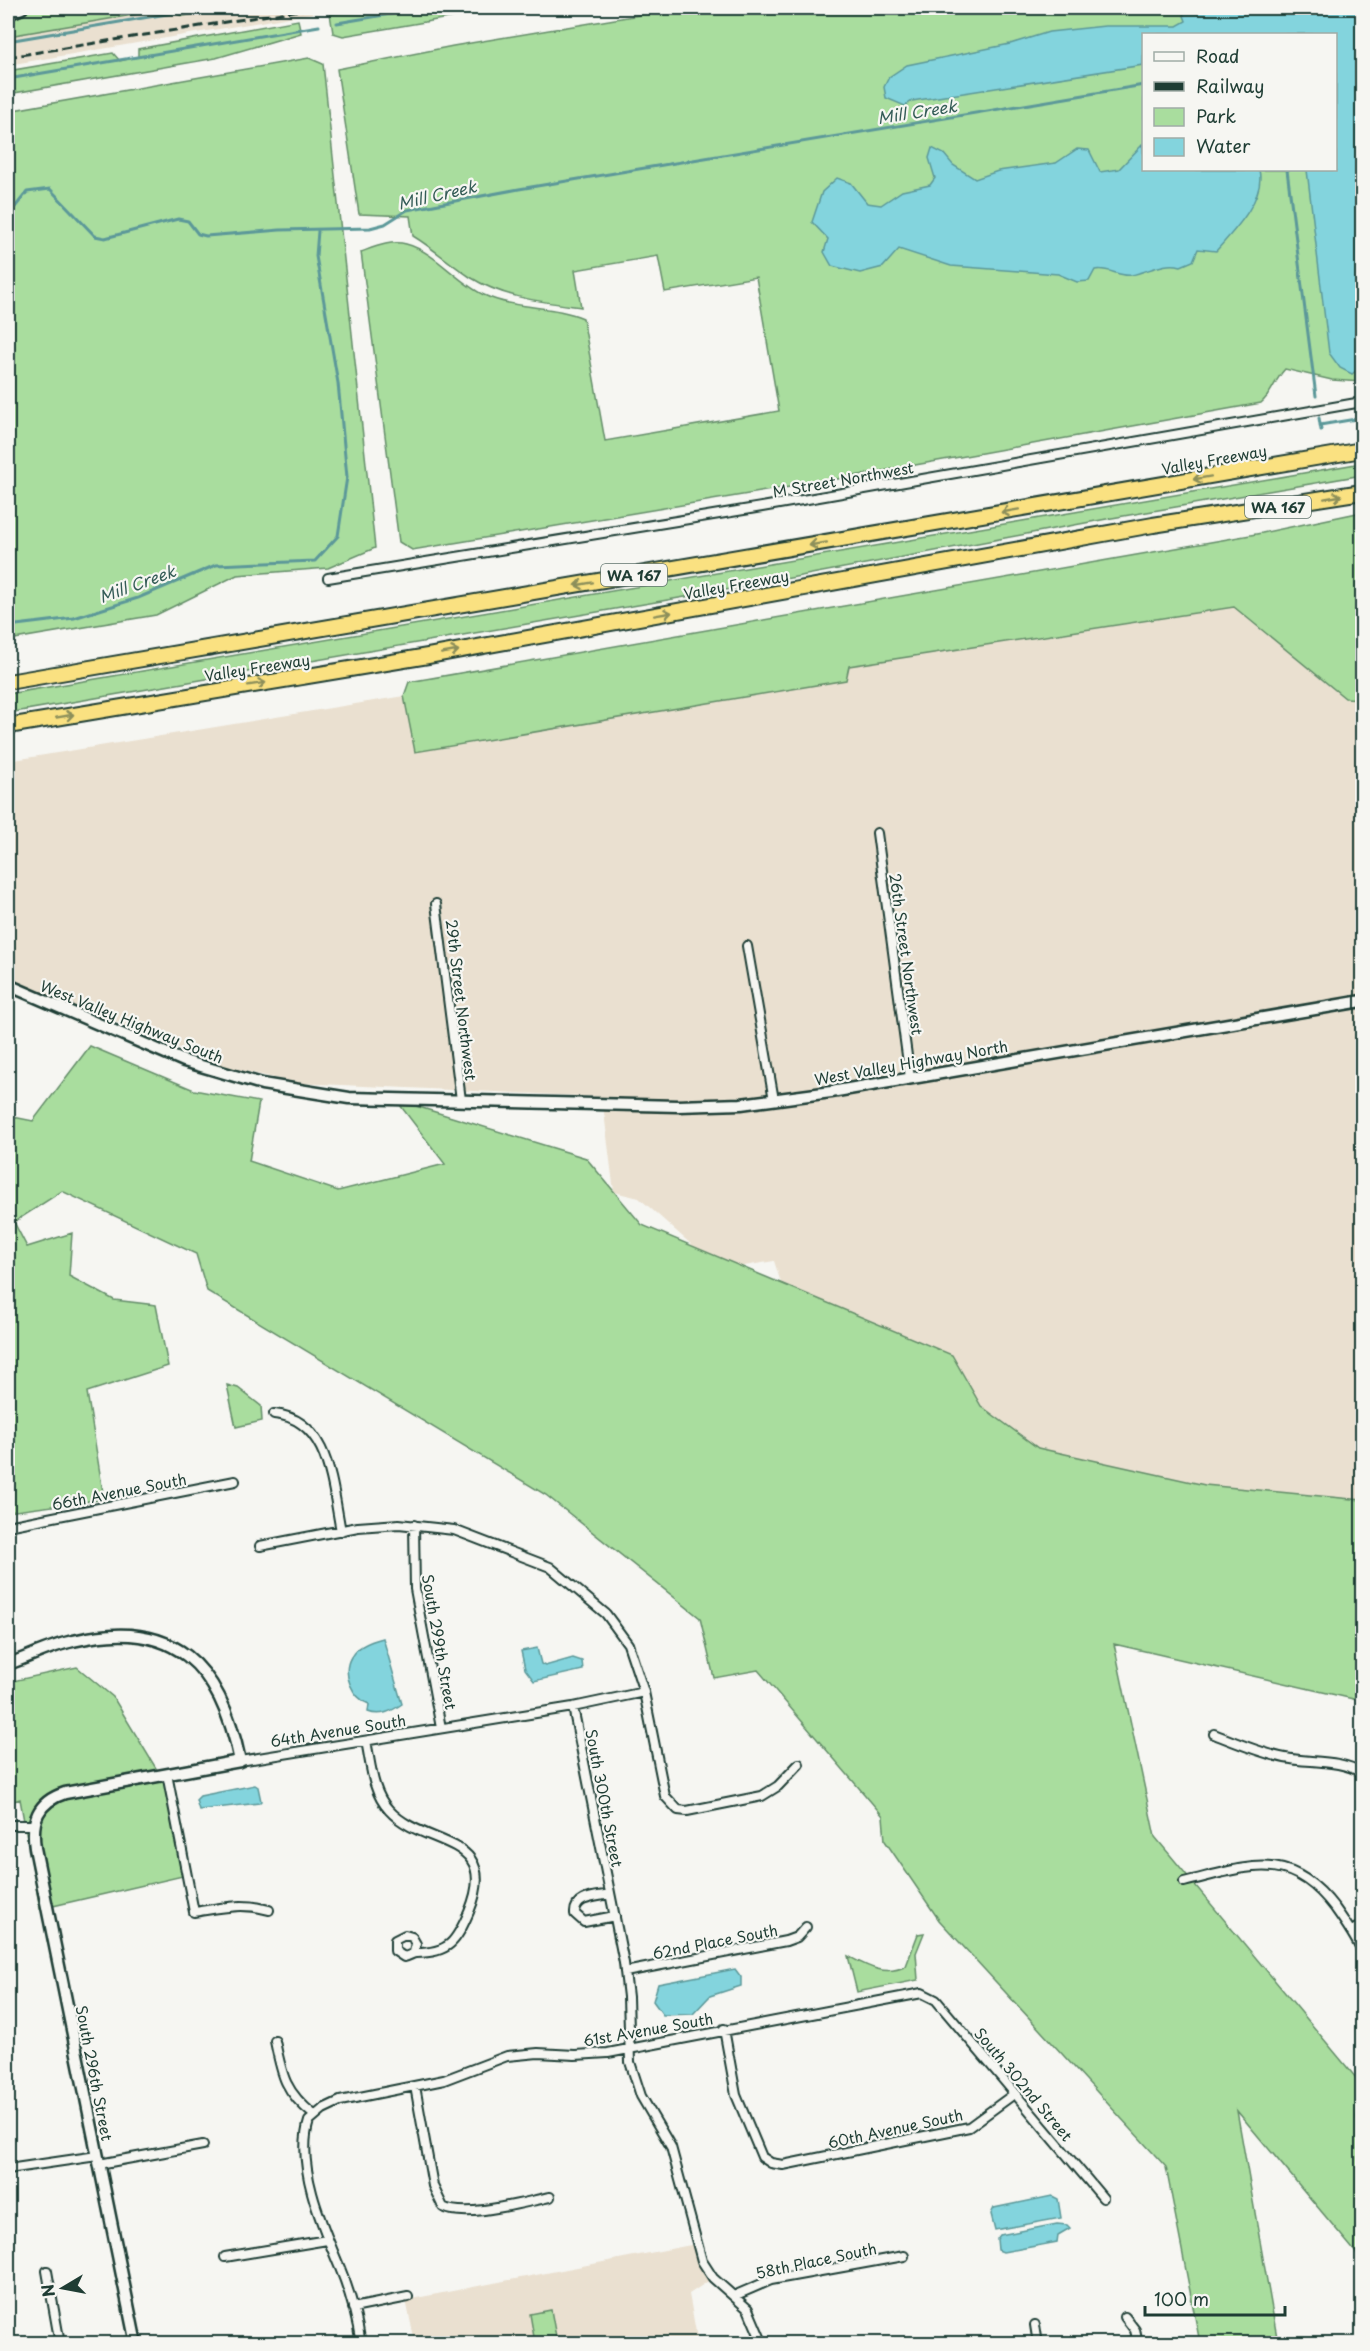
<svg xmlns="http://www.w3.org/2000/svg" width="1370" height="2351" viewBox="0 0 1370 2351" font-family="'Playpen Sans',sans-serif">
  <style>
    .built { fill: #eae0d0 }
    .green { fill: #a9dd9e; stroke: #648d69; stroke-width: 1.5; fill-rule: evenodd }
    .water { fill: #83d4dd; stroke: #5b9899; stroke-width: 1.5 }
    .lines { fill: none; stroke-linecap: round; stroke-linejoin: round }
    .stream { stroke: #5b9899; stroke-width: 3 }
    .street-casing { stroke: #1f3d34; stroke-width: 12 }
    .secondary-casing { stroke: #1f3d34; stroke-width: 15 }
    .highway-casing { stroke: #1f3d34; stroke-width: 18 }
    .street { stroke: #f6f6f2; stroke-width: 8 }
    .secondary { stroke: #f6f6f2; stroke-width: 10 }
    .highway { stroke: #fae181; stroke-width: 14 }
    .rail { stroke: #1f3d34; stroke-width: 3; stroke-dasharray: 9 4.5; stroke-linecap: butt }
    .oneway { stroke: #8c8f5a }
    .labels { text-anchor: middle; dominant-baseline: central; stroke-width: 4.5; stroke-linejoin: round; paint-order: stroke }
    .shield { fill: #f6f6f2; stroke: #60746d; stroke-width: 1.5 }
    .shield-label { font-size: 14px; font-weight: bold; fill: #1f3d34 }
    .street-label { font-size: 15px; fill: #1f3d34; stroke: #f6f6f2 }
    .water-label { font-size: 16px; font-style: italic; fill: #335b56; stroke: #f6f6f2 }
  </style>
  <rect width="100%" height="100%" fill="#f6f6f2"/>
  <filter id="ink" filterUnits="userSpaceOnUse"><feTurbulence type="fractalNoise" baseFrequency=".0167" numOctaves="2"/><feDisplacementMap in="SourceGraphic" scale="12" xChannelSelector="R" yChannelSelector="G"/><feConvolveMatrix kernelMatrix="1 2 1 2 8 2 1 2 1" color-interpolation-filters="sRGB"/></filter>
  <g filter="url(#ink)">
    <path class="built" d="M 174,8 L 343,8 L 8,65 L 8,36 Z
      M 1234,607 L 1344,698 L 1362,699 L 1362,1500 L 1205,1485 L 1038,1448 L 981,1406 L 952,1355 L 782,1286 L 774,1261 L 720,1270 L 639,1198 L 614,1192 L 602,1097 L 297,1083 L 222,1066 L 121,1024 L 8,983 L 8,761 L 404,696 L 415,752 L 849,666 Z
      M 696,2244 L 713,2278 L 689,2294 L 698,2343 L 415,2343 L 406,2300 Z"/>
    <path class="green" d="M 8,8 L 174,8 L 8,36 Z
      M 177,8 L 233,8 L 183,16 L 179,15 Z
      M 370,8 L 507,8 L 343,36 L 333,33 L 330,14 Z
      M 681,8 L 1362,8 L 1362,382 L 1332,380 L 1285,369 C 1274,381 1272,394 1261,403 L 832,480 L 412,550 L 399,542 L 361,252 C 375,247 391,240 406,244 C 436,252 456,282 484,295 C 516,310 553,305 583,318 L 605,441 L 779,411 L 756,277 L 665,292 L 658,256 L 575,270 L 581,307 C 543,302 503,298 470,277 C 450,264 433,248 413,236 L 410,216 L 359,214 L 337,69 L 453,46 ZM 1144,34 L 1336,34 L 1336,170 L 1144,170 Z
      M 298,20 L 301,33 L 216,58 L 8,94 L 8,71 L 113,53 L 120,61 L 138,57 L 138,49 Z
      M 309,58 L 323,64 L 375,548 L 328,568 L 237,575 L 156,615 L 8,640 L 8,111 Z
      M 1362,463 L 1362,475 L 1112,518 L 720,591 L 8,713 L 8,694 Z
      M 1362,512 L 1362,699 L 1345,698 L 1234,607 L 849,666 L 846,680 L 415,752 L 404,696 L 409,682 L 1262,533 Z
      M 90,1046 L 194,1090 L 259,1102 L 249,1161 L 338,1191 L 445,1164 L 396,1100 L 586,1158 L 642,1225 L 952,1355 L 981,1406 L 1038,1448 L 1205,1485 L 1362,1500 L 1362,1701 L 1114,1644 L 1155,1837 L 1362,2085 L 1362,2260 L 1237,2111 L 1278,2343 L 1200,2343 L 1166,2167 L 939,1920 L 885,1841 L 883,1816 L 758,1670 L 714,1678 L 700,1618 L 546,1495 L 207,1291 L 196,1254 L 62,1191 L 14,1222 L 27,1247 L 72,1233 L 69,1276 L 114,1300 L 156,1305 L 168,1366 L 87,1392 L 104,1499 L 8,1512 L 8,1116 L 33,1121 Z
      M 227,1385 L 238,1388 L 261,1406 L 262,1421 L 236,1427 Z
      M 77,1667 L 113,1697 L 160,1775 L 167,1774 L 187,1875 L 40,1909 L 20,1799 L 8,1803 L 8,1682 Z
      M 924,1933 L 916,1953 L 918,1980 L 857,1992 L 848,1956 C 867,1966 885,1977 906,1966 L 918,1934 Z
      M 551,2310 L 557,2342 L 535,2343 L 530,2314 Z"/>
    <path class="water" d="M 1181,8 L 1362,8 L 1362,366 L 1352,374 L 1340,368 L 1329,353 L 1307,170 L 1336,170 L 1336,34 L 1144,34 L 1143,65 L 912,101 L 905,106 L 886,98 L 884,87 L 889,77 L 907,65 L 1010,44 L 1049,32 L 1105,26 L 1177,26 L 1186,21 Z
      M 1143,144 L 1144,170 L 1259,170 C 1266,198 1234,231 1216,251 L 1198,249 L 1193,261 L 1181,266 C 1164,261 1148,272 1131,275 C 1119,277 1108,267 1095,270 L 1089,281 L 1077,282 L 1058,274 L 951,266 L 899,249 L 883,267 L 860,273 L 832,266 L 824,252 L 828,239 L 812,222 L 822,192 L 837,178 L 851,183 L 867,203 L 881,205 L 902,191 L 930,185 L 935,178 L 929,158 L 932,148 L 944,154 L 953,165 L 975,179 L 998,171 L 1056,163 L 1077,149 L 1089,150 L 1100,172 L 1119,169 Z
      M 383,1638 L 402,1704 C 392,1711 381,1717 368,1712 L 369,1704 C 353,1698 341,1674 351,1657 C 357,1646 371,1641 383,1638 Z
      M 537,1648 L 541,1664 L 545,1666 L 573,1658 L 582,1661 L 583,1670 L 534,1681 L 525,1669 L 521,1651 Z
      M 255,1785 L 258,1787 L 261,1801 L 259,1803 L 199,1810 L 196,1800 L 200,1796 Z
      M 735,1969 L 741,1977 L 741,1986 L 710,1996 L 693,2014 L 663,2015 L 653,2001 L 658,1984 Z
      M 1052,2196 L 1058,2199 L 1061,2218 L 995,2230 L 991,2214 L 994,2208 Z
      M 1057,2224 L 1067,2225 L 1070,2228 L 1058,2235 L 1057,2242 L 1003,2252 L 998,2250 L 997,2239 L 1000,2235 Z"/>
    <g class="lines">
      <path class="stream" d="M 337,23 L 426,8
        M 8,41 L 202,8
        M 8,79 L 319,26
        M 1287,170 L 1316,396
        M 8,216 L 27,192 L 50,189 L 95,236 L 105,238 L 178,219 L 188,221 L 198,234 L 206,236 L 280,230 L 370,228 L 385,224 L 407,210 L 519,189 L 1144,85
        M 1319,418 L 1321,430
        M 1320,425 L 1362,418
        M 8,626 L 74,618 L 138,598 L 216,565 L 315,561 L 338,536 L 347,477 L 338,383 L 316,256 L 318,231"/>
      <defs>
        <path id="street" d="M 328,578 L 762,507 L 1362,402
          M 877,833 L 910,1078
          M 436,904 L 461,1100
          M 747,946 L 774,1100
          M 274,1414 C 330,1419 332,1487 341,1531
          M 414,1525 L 415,1589 L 441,1728
          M 8,1526 L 235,1481
          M 260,1546 L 358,1527 L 399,1524 L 454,1530 L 550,1567 L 606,1614 L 628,1644 L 644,1692 L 665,1796 L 678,1810 L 687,1811 L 762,1796 L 778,1786 L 799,1764
          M 573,1707 L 624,1963 L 628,1997 L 630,2062 L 641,2096 L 671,2147 L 702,2261 L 713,2278 L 748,2309 L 763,2344
          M 1214,1734 C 1237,1743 1260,1753 1285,1758 C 1309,1763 1341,1759 1362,1773
          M 366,1741 C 371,1764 372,1792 389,1810 C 424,1849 502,1833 469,1912 C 456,1942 449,1953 416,1953 C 413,1953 409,1956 404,1957 L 395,1951 L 395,1940 L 405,1935 L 412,1937 L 416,1944 L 414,1952
          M 240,1761 L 573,1707 L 644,1692
          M 167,1774 L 194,1912 C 220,1908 242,1902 269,1910
          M 8,1825 L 33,1825
          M 1184,1882 C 1248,1867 1289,1847 1335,1908 C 1345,1922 1355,1936 1362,1952
          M 610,1894 C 597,1897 574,1896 575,1914 L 584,1922 L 615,1916
          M 1352,1931 L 1362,1925
          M 625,1972 L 786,1941 L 797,1937 L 806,1927
          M 724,2029 L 736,2095 L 762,2157 L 771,2163 L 783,2165 L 969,2127 L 1014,2094
          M 275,2041 C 282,2076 285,2092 314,2115
          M 415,2086 L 433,2186 L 443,2207 C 466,2219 524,2202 550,2197
          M 1362,2117 L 1362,2118
          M 99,2164 L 203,2145
          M 8,2169 L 97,2156
          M 225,2257 L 327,2240
          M 47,2271 L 60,2344
          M 736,2295 L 771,2280 L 904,2256
          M 353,2308 L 408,2297
          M 1125,2317 L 1135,2330 L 1138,2344
          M 1035,2325 L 1038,2344
          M 118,2344 L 136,2341
          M 361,2344 C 357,2318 350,2292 340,2268 C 323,2228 295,2165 309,2121 L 323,2109 L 340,2101 L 444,2080 L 507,2056 L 538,2053 L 575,2055 L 608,2053 L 922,1993 L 936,2000 L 1103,2198
          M 1121,2344 L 1137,2340"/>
        <path id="secondary" d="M 8,14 L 22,8
          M 8,985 L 184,1061 L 262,1084 L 349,1098 L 678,1106 L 741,1104 L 831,1092 L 1362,1001
          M 8,1664 C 29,1657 50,1646 73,1641 C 174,1616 221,1666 240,1761 L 65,1793 C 37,1802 31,1821 35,1848 L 136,2344"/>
        <path id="highway" d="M 8,682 L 1362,450
          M 8,726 L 428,656 L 1153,525 L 1362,492"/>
      </defs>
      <use href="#street" class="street-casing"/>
      <use href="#secondary" class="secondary-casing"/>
      <use href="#highway" class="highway-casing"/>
      <use href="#street" class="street"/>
      <use href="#secondary" class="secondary"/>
      <use href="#highway" class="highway"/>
      <path class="rail" d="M 8,57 L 313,8"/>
    </g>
    <defs><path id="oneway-shaft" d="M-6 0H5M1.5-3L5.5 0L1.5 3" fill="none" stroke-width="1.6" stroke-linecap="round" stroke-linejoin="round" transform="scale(1.5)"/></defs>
    <g class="oneway">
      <use href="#oneway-shaft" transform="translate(1202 478) rotate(170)"/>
      <use href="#oneway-shaft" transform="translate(1333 497) rotate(-10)"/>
      <use href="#oneway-shaft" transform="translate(1010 511) rotate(170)"/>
      <use href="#oneway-shaft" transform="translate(818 544) rotate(170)"/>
      <use href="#oneway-shaft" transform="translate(584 584) rotate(170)"/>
      <use href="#oneway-shaft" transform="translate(663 614) rotate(-10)"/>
      <use href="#oneway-shaft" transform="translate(450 652) rotate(-10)"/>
      <use href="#oneway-shaft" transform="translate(257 684) rotate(-9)"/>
      <use href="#oneway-shaft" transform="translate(65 716) rotate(-10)"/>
    </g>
  </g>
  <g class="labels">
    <g class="shield">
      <rect x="1245" y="496" width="66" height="22" rx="4.5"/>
      <rect x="601" y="564" width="66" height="22" rx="4.5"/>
    </g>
    <g class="shield-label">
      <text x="1278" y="507">WA 167</text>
      <text x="634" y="575">WA 167</text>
    </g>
    <g class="street-label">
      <text transform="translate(1214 459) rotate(-10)">Valley Freeway</text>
      <text transform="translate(843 479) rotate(-10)">M Street Northwest</text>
      <text transform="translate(736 584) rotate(-10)">Valley Freeway</text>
      <text transform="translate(257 667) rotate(-9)">Valley Freeway</text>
      <text transform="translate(907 954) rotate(82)">26th Street Northwest</text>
      <text transform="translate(462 1000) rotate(83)">29th Street Northwest</text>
      <text transform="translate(132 1021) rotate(22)">West Valley Highway South</text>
      <text transform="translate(911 1062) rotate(-10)">West Valley Highway North</text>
      <text transform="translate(119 1491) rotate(-11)">66th Avenue South</text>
      <text transform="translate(440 1642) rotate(80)">South 299th Street</text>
      <text transform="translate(338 1730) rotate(-9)">64th Avenue South</text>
      <text transform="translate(605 1798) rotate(79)">South 300th Street</text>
      <text transform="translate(715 1941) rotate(-11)">62nd Place South</text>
      <text transform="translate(648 2029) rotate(-10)">61st Avenue South</text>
      <text transform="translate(95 2073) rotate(79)">South 296th Street</text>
      <text transform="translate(1024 2084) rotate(50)">South 302nd Street</text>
      <text transform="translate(895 2128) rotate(-12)">60th Avenue South</text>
      <text transform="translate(816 2260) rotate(-12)">58th Place South</text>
    </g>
    <g class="water-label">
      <text transform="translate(917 111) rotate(-9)">Mill Creek</text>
      <text transform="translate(437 194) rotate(-13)">Mill Creek</text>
      <text transform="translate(137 583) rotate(-20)">Mill Creek</text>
    </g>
  </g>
  <rect width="1370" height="2351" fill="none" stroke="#f6f6f2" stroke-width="30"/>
  <rect x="15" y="15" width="1340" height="2321" fill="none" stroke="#1f3d34" stroke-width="2" filter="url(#ink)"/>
  <rect x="1142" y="33" width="195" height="138" fill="#f6f6f2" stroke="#a0aca6" stroke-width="1.5"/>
  <rect x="1154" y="52" width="30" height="9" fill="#f6f6f2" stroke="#a0aca6" stroke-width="1.5"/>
  <text x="1196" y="63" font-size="18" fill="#1f3d34">Road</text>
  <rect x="1154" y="82" width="30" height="9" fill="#1f3d34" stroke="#a0aca6" stroke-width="1.5"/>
  <text x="1196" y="93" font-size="18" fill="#1f3d34">Railway</text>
  <rect x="1154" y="108" width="30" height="18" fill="#a9dd9e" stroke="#a0aca6" stroke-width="1.5"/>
  <text x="1196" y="123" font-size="18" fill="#1f3d34">Park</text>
  <rect x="1154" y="138" width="30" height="18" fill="#83d4dd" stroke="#a0aca6" stroke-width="1.5"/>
  <text x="1196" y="153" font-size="18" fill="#1f3d34">Water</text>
  <g transform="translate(63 2288) rotate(260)" stroke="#f6f6f2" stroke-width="4.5" paint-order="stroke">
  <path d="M0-4.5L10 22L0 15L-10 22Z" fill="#1f3d34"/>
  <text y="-9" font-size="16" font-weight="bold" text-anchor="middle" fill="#1f3d34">N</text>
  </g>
  <path d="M1145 2306v9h140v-9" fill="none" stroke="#1f3d34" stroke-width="3"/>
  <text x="1154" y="2306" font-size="18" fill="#1f3d34" stroke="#f6f6f2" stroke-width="4.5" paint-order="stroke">100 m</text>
</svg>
